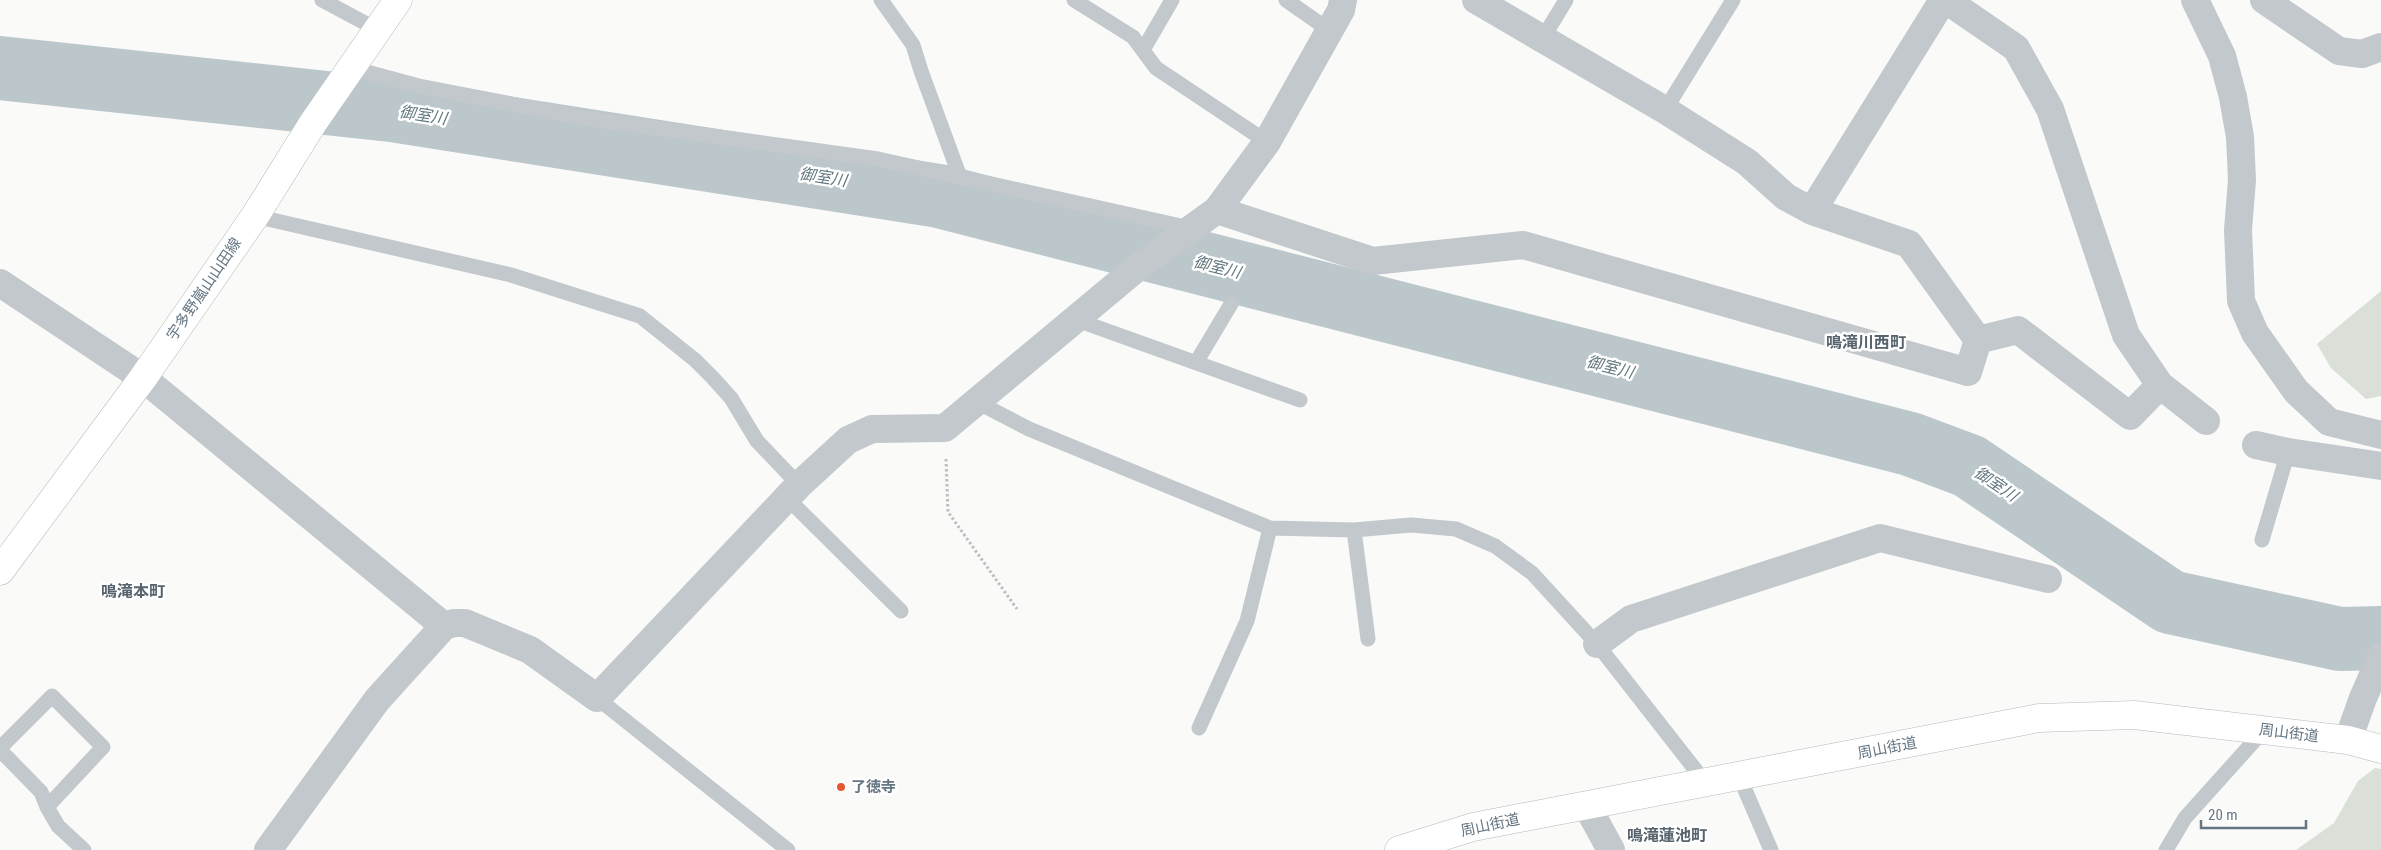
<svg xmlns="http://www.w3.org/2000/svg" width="2381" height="850" viewBox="0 0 2381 850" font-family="'Roboto Condensed','Noto Sans JP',sans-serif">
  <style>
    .green { fill: #dadfd7 }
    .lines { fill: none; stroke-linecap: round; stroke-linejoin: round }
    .river { stroke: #bbc7cb; stroke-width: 64 }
    .primary-casing { stroke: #b5babe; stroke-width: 29 }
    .trunk-casing { stroke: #b4b9bd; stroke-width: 29 }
    .path { stroke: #bbbfc2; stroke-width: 3; stroke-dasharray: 2.5 2.5; stroke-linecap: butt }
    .service { stroke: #c3c8cc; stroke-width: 15 }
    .minor { stroke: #c3c8cc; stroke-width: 28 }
    .primary { stroke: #fff; stroke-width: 28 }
    .trunk { stroke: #fff; stroke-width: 28 }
    .poi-dot { fill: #e4572e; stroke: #fff; stroke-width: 2 }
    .labels { text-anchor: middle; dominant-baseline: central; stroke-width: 5; stroke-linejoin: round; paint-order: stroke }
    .street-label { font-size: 15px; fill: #657683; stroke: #fff }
    .poi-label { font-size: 15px; font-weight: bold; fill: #657683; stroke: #fff; text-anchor: start }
    .water-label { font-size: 16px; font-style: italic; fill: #60757c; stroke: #fff }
    .neighbourhood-label { font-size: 16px; font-weight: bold; fill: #57646e; stroke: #fff }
  </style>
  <rect width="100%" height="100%" fill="#fafaf8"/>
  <path class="green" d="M 2381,291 L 2381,396 L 2366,399 L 2331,368 L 2317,344 Z
    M 2375,768 L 2381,769 L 2381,850 L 2296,850 L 2334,823 L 2358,781 Z"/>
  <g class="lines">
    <path class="river" d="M 0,68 L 391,110 L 939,196 L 1910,444 L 1969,466 L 2170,602 L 2340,639 L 2381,638"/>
    <defs>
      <path id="primary" d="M 0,571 L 143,378 L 255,216 L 313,123 L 398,0"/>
      <path id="trunk" d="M 1399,850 L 1473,827 L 2039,718 L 2134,715 L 2348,740 L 2381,749"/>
    </defs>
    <use href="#primary" class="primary-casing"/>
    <use href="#trunk" class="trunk-casing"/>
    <path class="path" d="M 946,459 L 948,512 L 1017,609"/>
    <path class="service" d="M 322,0 L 378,30
      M 881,0 L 913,45 L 921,71 L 960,177
      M 1074,0 L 1133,37 L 1156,68 L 1267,142
      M 1286,0 L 1329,30
      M 1543,38 L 1566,0
      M 1143,50 L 1172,0
      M 352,68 L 419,86 L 583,118 L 878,159 L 1190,228
      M 1665,110 L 1733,0
      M 255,216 L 511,275 L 640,316 L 695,360 L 713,378 L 731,398 L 757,441 L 799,485
      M 1074,319 L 1300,400
      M 1197,361 L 1231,304
      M 977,402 L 1029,429 L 1270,528 L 1354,530 L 1411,525 L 1456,529 L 1495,546 L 1532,573 L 1597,644 L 1705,782
      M 787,498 L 901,611
      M 1354,530 L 1368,639
      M 2262,540 L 2288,452
      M 597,698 L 788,850
      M 1199,728 L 1247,621 L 1270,528
      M 0,748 L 52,696 L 103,747 L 47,807
      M 0,750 L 41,792 L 47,807 L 58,826 L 84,850
      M 1739,776 L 1771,850
      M 2166,850 L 2185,818 L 2264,730"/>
    <path class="minor" d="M 1476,0 L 1665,110 L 1747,162 L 1786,197 L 1812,211 L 1909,244 L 1978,340
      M 1946,0 L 2016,48 L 2050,109 L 2126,335 L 2160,385 L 2130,416 L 2018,330 L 1978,340
      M 2195,0 L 2222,56 L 2233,97 L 2240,137 L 2242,180 L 2238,230 L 2241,301 L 2255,333 L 2296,391 L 2329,422 L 2381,435
      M 2264,0 L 2339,51 L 2362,54 L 2381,47
      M 1217,210 L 1373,261 L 1523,245 L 1968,372 L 1978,340
      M 1812,211 L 1943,0
      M 0,283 L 143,378 L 444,626 L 454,623 L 465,623 L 530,650 L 597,698 L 799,485 L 848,440 L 872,429 L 945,428 L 1138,267 L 1217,210 L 1267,142 L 1341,10 L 1343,0
      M 2160,385 L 2206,421
      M 2256,445 L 2288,452 L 2381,466
      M 1597,644 L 1631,619 L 1880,538 L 2048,579
      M 2348,740 L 2363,698 L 2381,657
      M 1587,806 L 1611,850
      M 268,850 L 377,700 L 444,626"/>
    <use href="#primary" class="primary"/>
    <use href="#trunk" class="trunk"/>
  </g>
  <circle class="poi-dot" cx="841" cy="787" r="5"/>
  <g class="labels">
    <g class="street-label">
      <text transform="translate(204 289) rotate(-56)">宇多野嵐山山田線</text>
      <text transform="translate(2289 733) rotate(7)">周山街道</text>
      <text transform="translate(1887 748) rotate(-11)">周山街道</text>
      <text transform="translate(1490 825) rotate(-12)">周山街道</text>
    </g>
    <g class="poi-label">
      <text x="851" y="787">了徳寺</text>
    </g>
    <g class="water-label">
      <text transform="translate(423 115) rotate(9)">御室川</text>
      <text transform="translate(823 177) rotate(9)">御室川</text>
      <text transform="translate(1217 267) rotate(14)">御室川</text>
      <text transform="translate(1610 367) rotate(14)">御室川</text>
      <text transform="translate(1996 484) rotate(34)">御室川</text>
    </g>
    <g class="neighbourhood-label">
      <text x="1866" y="342">鳴滝川西町</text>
      <text x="133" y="591">鳴滝本町</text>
      <text x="1667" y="835">鳴滝蓮池町</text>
    </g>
  </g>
  <path d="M2201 820v8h105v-8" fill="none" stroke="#657683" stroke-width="2.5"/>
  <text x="2208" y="820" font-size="15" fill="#657683" stroke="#ffffff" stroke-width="4" paint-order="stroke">20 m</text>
</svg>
